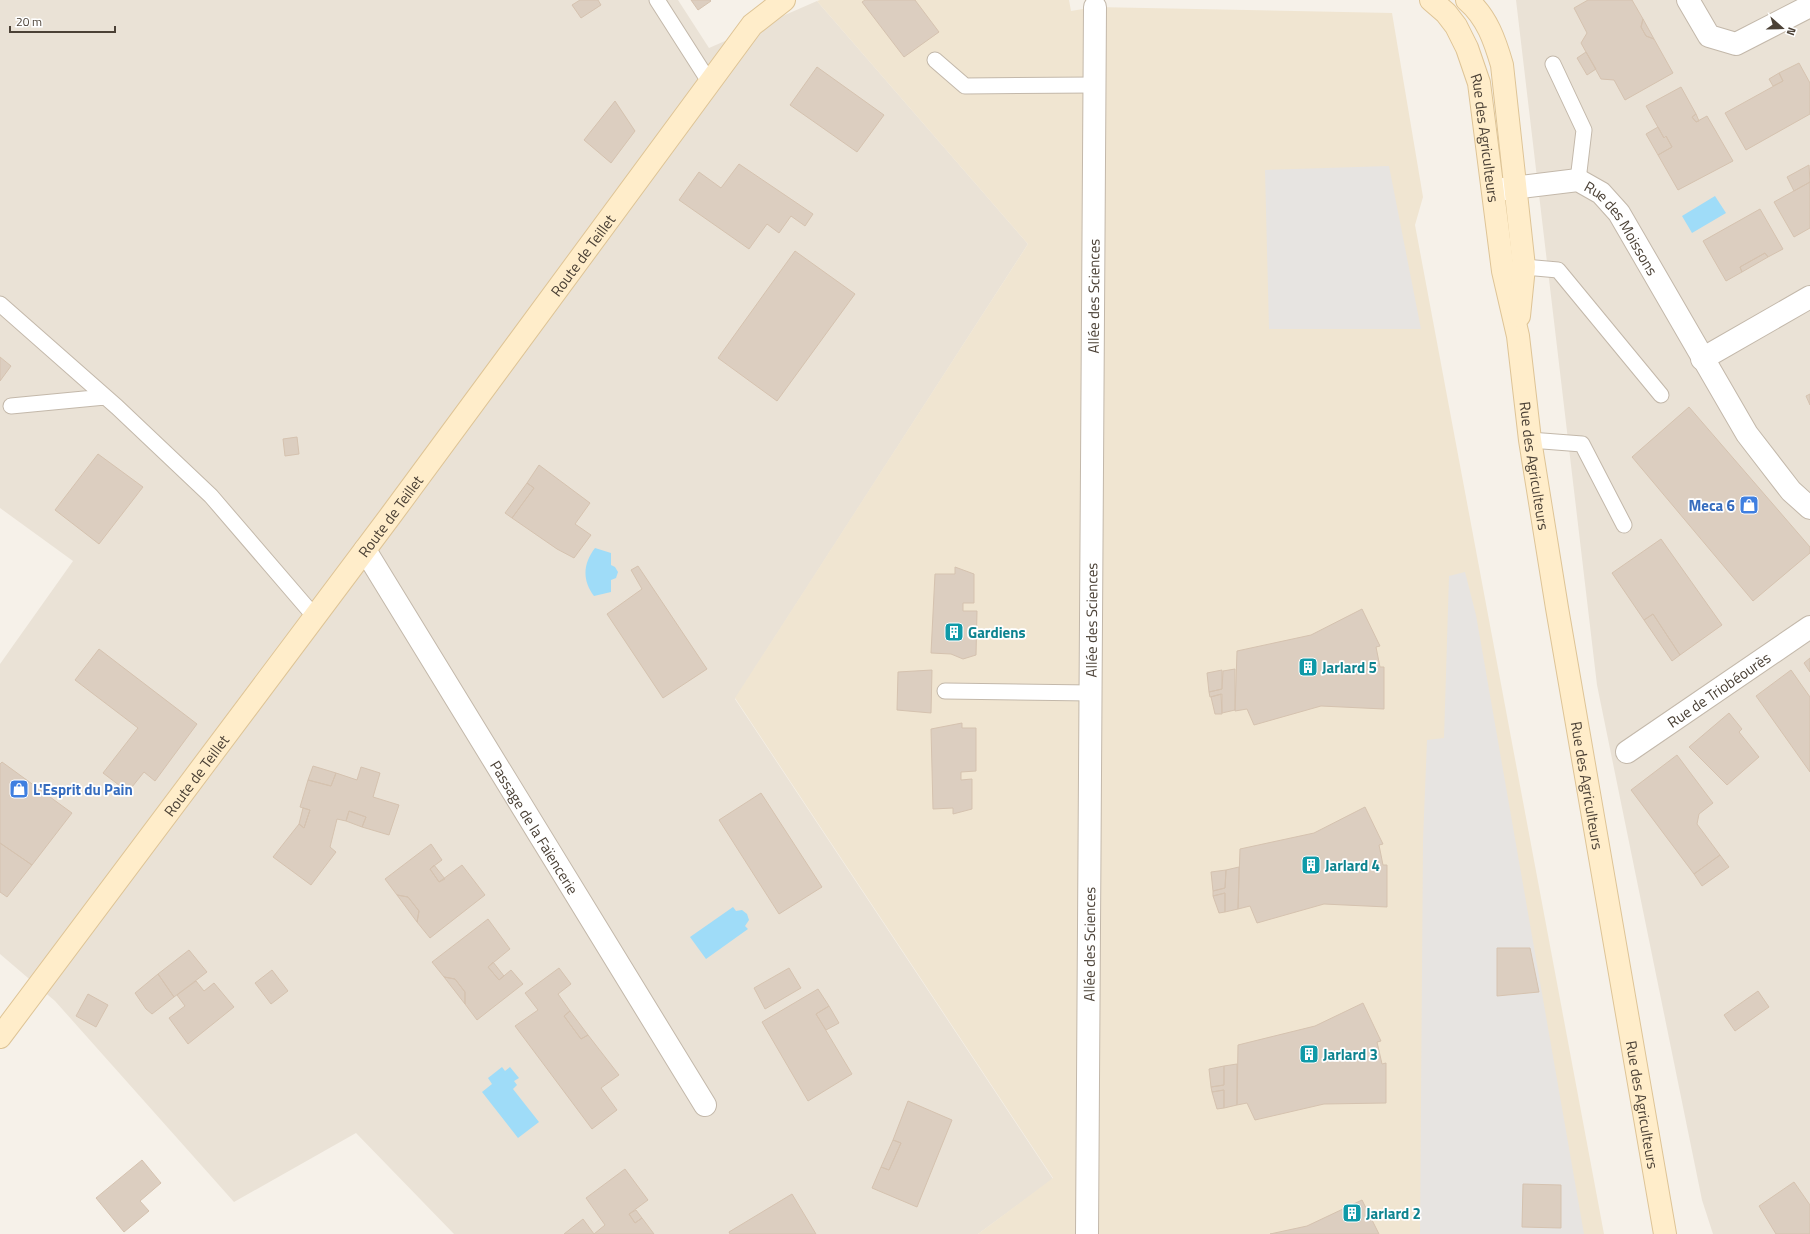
<svg xmlns="http://www.w3.org/2000/svg" width="1810" height="1234" viewBox="0 0 1810 1234" font-family="'Titillium Web',sans-serif">
  <style>
    .residential { fill: #eae2d6 }
    .education { fill: #f0e5d1 }
    .parking { fill: #e7e4e1 }
    .water { fill: #9fdcf8 }
    .building { fill: #dccec0; stroke: #d5c2af }
    .lines { fill: none; stroke-linecap: round; stroke-linejoin: round }
    .lane-casing { stroke: #c3b8aa; stroke-width: 17 }
    .street-casing { stroke: #c3b8aa; stroke-width: 24 }
    .secondary-casing { stroke: #dec496; stroke-width: 24 }
    .lane { stroke: #fff; stroke-width: 15 }
    .street { stroke: #fff; stroke-width: 22 }
    .secondary { stroke: #ffedca; stroke-width: 22 }
    .labels { text-anchor: middle; dominant-baseline: central; stroke-width: 3.5; stroke-linejoin: round; paint-order: stroke }
    .street-label { font-size: 15px; fill: #4b4136; stroke: #fff }
    .shop-label { font-size: 15px; font-weight: bold; fill: #366cbe; stroke: #fff; text-anchor: end }
    .culture-label { font-size: 15px; font-weight: bold; fill: #0d838f; stroke: #fff; text-anchor: start }
  </style>
  <rect width="100%" height="100%" fill="#f6f1e9"/>
  <path class="residential" d="M 0,0 L 678,0 L 709,48 L 817,1 L 1028,244 L 735,699 L 1053,1179 L 978,1234 L 454,1234 L 356,1133 L 234,1202 L 55,1001 L 0,954 L 0,664 L 73,561 L 0,508 Z
    M 1516,0 L 1810,0 L 1810,1234 L 1713,1234 L 1702,1200 L 1597,685 Z"/>
  <path class="education" d="M 820,0 L 1069,0 L 1071,11 L 1095,7 L 1392,13 L 1423,197 L 1415,225 L 1604,1234 L 978,1234 L 1053,1178 L 735,698 L 1028,244 L 817,1 Z"/>
  <path class="parking" d="M 1389,166 L 1421,329 L 1269,329 L 1265,170 Z
    M 1465,572 L 1476,615 L 1584,1234 L 1420,1234 L 1423,840 L 1427,740 L 1444,738 L 1449,576 Z"/>
  <path class="water" d="M 1715,196 L 1726,213 L 1692,233 L 1682,216 Z
    M 595,548 L 611,553 L 611,565 L 615,567 L 618,572 L 616,578 L 611,580 L 611,592 L 594,596 C 582,580 583,564 595,548 Z
    M 733,907 L 736,911 L 742,910 L 747,914 L 749,920 L 745,926 L 748,929 L 706,959 L 690,937 Z
    M 502,1067 L 505,1071 L 510,1067 L 519,1078 L 514,1081 L 517,1085 L 513,1089 L 539,1122 L 518,1138 L 482,1092 L 492,1084 L 488,1078 Z"/>
  <path class="building" d="M 580,0 L 598,0 L 601,5 L 581,18 L 572,5 Z
    M 691,0 L 710,0 L 711,1 L 698,10 Z
    M 865,0 L 915,0 L 939,32 L 904,57 L 862,2 Z
    M 1588,0 L 1632,0 L 1643,19 L 1641,27 L 1646,36 L 1654,39 L 1673,73 L 1625,100 L 1614,80 L 1601,79 L 1581,43 L 1587,33 L 1574,8 Z
    M 1643,19 L 1654,39 L 1646,36 L 1641,27 Z
    M 1586,52 L 1596,69 L 1587,75 L 1577,58 Z
    M 1799,63 L 1810,83 L 1810,114 L 1746,150 L 1725,113 L 1783,81 L 1779,73 Z
    M 817,67 L 884,115 L 857,152 L 790,105 Z
    M 1779,73 L 1783,81 L 1773,86 L 1769,79 Z
    M 1681,87 L 1696,114 L 1692,117 L 1696,122 L 1707,116 L 1733,161 L 1678,190 L 1658,155 L 1672,147 L 1666,136 L 1664,138 L 1646,106 Z
    M 615,101 L 635,131 L 611,163 L 584,140 Z
    M 1696,114 L 1699,121 L 1696,122 L 1692,117 Z
    M 1658,127 L 1664,138 L 1666,136 L 1672,147 L 1658,155 L 1646,134 Z
    M 739,164 L 813,214 L 805,226 L 791,216 L 779,233 L 767,224 L 749,249 L 679,200 L 699,172 L 721,188 Z
    M 1809,165 L 1810,182 L 1794,191 L 1787,177 Z
    M 1810,182 L 1810,228 L 1794,237 L 1774,202 Z
    M 1760,209 L 1783,249 L 1768,257 L 1765,253 L 1740,267 L 1742,272 L 1726,281 L 1703,241 Z
    M 795,251 L 855,294 L 777,401 L 718,358 Z
    M 1765,253 L 1768,257 L 1742,272 L 1740,267 Z
    M 0,357 L 11,366 L 0,381 Z
    M 1810,394 L 1810,405 L 1806,396 Z
    M 1689,407 L 1810,547 L 1810,553 L 1753,601 L 1632,457 Z
    M 297,437 L 299,454 L 285,456 L 283,439 Z
    M 98,454 L 143,487 L 99,544 L 55,510 Z
    M 539,465 L 590,503 L 575,524 L 591,535 L 574,558 L 557,549 L 512,518 L 534,488 L 527,483 Z
    M 527,483 L 534,488 L 512,518 L 505,513 Z
    M 1661,539 L 1722,625 L 1680,655 L 1653,614 L 1644,620 L 1612,573 Z
    M 638,566 L 707,669 L 663,698 L 607,614 L 642,589 L 631,570 Z
    M 955,567 L 974,574 L 974,603 L 963,603 L 963,611 L 977,611 L 976,655 L 963,659 L 951,654 L 931,653 L 935,574 L 955,574 Z
    M 1362,609 L 1380,646 L 1376,647 L 1380,667 L 1384,667 L 1384,709 L 1321,706 L 1254,725 L 1247,709 L 1235,711 L 1237,651 L 1311,635 Z
    M 1653,614 L 1680,655 L 1672,661 L 1644,620 Z
    M 99,649 L 197,724 L 155,781 L 144,772 L 128,792 L 103,773 L 138,728 L 75,680 Z
    M 1810,658 L 1810,672 L 1804,663 Z
    M 1235,669 L 1235,710 L 1222,713 L 1222,694 L 1210,697 L 1209,692 L 1222,689 L 1223,671 Z
    M 932,670 L 931,713 L 897,710 L 898,672 Z
    M 1222,670 L 1222,689 L 1209,692 L 1207,673 Z
    M 1791,670 L 1810,697 L 1810,772 L 1756,696 Z
    M 1221,694 L 1222,714 L 1215,714 L 1211,697 Z
    M 1729,713 L 1742,729 L 1739,732 L 1759,757 L 1727,785 L 1689,747 Z
    M 962,723 L 962,728 L 976,728 L 976,771 L 961,772 L 961,780 L 972,779 L 972,809 L 953,814 L 953,808 L 933,809 L 931,729 Z
    M 1677,755 L 1713,803 L 1699,814 L 1697,824 L 1720,855 L 1694,874 L 1631,790 Z
    M 2,762 L 72,813 L 32,865 L 0,843 L 0,764 Z
    M 313,766 L 336,773 L 331,786 L 308,780 Z
    M 361,767 L 380,773 L 373,797 L 399,805 L 389,835 L 362,827 L 366,817 L 349,811 L 346,821 L 337,819 L 330,847 L 336,852 L 311,885 L 273,857 L 299,824 L 304,828 L 310,810 L 300,807 L 308,780 L 331,786 L 336,773 L 357,780 Z
    M 761,793 L 822,887 L 779,914 L 719,820 Z
    M 1365,807 L 1383,844 L 1379,845 L 1383,865 L 1387,865 L 1387,907 L 1324,904 L 1257,923 L 1250,906 L 1238,909 L 1240,849 L 1314,833 Z
    M 303,808 L 310,810 L 304,828 L 299,824 Z
    M 349,811 L 366,817 L 362,827 L 346,821 Z
    M 0,843 L 32,865 L 7,897 L 0,892 Z
    M 431,844 L 442,860 L 430,869 L 439,882 L 462,865 L 485,895 L 430,938 L 417,922 L 419,911 L 408,897 L 397,895 L 385,879 Z
    M 1720,855 L 1729,867 L 1702,886 L 1694,874 Z
    M 434,865 L 445,879 L 439,882 L 430,869 Z
    M 1239,867 L 1238,909 L 1225,912 L 1225,893 L 1213,896 L 1213,891 L 1225,888 L 1226,870 Z
    M 1226,870 L 1225,888 L 1213,891 L 1211,872 Z
    M 1225,893 L 1225,912 L 1219,913 L 1213,896 Z
    M 397,895 L 408,897 L 419,911 L 417,922 Z
    M 488,919 L 510,949 L 488,967 L 499,980 L 511,970 L 523,984 L 477,1020 L 465,1004 L 465,992 L 455,979 L 444,977 L 432,962 Z
    M 1497,948 L 1530,948 L 1539,992 L 1497,996 Z
    M 189,950 L 207,972 L 174,997 L 158,974 Z
    M 493,962 L 504,976 L 499,980 L 488,967 Z
    M 559,968 L 571,984 L 558,994 L 570,1011 L 564,1016 L 581,1039 L 588,1035 L 619,1075 L 601,1088 L 617,1110 L 592,1129 L 515,1026 L 538,1010 L 525,993 Z
    M 789,968 L 801,988 L 765,1009 L 754,988 Z
    M 272,970 L 288,991 L 271,1004 L 255,983 Z
    M 158,974 L 174,997 L 152,1014 L 146,1009 L 135,993 Z
    M 444,977 L 455,979 L 465,992 L 465,1004 Z
    M 196,981 L 204,991 L 214,983 L 234,1007 L 188,1044 L 169,1018 L 185,1006 L 177,995 Z
    M 818,989 L 829,1006 L 816,1014 L 852,1074 L 808,1101 L 762,1022 Z
    M 1758,991 L 1769,1007 L 1735,1031 L 1724,1015 Z
    M 88,994 L 108,1005 L 96,1027 L 76,1016 Z
    M 1363,1003 L 1381,1041 L 1377,1042 L 1382,1064 L 1386,1063 L 1386,1103 L 1324,1104 L 1255,1120 L 1247,1103 L 1237,1105 L 1238,1045 L 1315,1026 Z
    M 829,1006 L 839,1023 L 826,1030 L 816,1014 Z
    M 570,1011 L 588,1035 L 581,1039 L 564,1016 Z
    M 1237,1064 L 1237,1105 L 1224,1108 L 1224,1090 L 1212,1092 L 1211,1087 L 1224,1085 L 1224,1066 Z
    M 1224,1066 L 1224,1085 L 1211,1087 L 1209,1069 Z
    M 1224,1090 L 1224,1108 L 1217,1109 L 1212,1092 Z
    M 908,1101 L 952,1120 L 917,1207 L 872,1188 L 881,1167 L 889,1170 L 901,1143 L 893,1140 Z
    M 893,1140 L 901,1143 L 889,1170 L 881,1167 Z
    M 142,1160 L 161,1183 L 140,1201 L 149,1211 L 124,1232 L 96,1198 Z
    M 625,1169 L 648,1200 L 629,1214 L 635,1223 L 642,1218 L 654,1234 L 594,1234 L 605,1225 L 586,1198 Z
    M 1794,1182 L 1810,1205 L 1810,1234 L 1776,1234 L 1759,1206 Z
    M 1523,1184 L 1561,1185 L 1561,1228 L 1522,1227 Z
    M 792,1194 L 816,1234 L 730,1234 L 729,1232 Z
    M 1362,1200 L 1379,1234 L 1270,1234 L 1307,1226 Z
    M 636,1210 L 642,1218 L 635,1223 L 629,1214 Z
    M 583,1219 L 594,1234 L 564,1234 Z"/>
  <g class="lines">
    <defs>
      <path id="lane" d="M 657,0 L 710,83
        M 935,60 L 965,86 L 1094,85
        M 1553,64 L 1584,130 L 1578,180
        M 1515,269 L 1524,267 L 1558,270 L 1661,395
        M 0,304 L 117,407 L 211,496 L 315,617
        M 11,406 L 105,397
        M 1530,440 L 1582,444 L 1624,525
        M 945,691 L 1091,693"/>
      <g id="street">
        <path d="M 1688,0 L 1709,36 L 1736,44 L 1810,6"/>
        <path id="s1" d="M 1496,190 L 1578,180 L 1601,193 L 1619,213 L 1747,434 L 1791,491 L 1810,508"/>
        <path d="M 1702,359 L 1810,297"/>
        <path id="s2" d="M 365,550 L 705,1105"/>
        <path id="s3" d="M 1627,752 L 1810,627"/>
        <path id="s4" d="M 1087,1234 L 1095,7"/>
      </g>
      <g id="secondary">
        <path id="s5" d="M 1431,0 L 1446,13 L 1456,26 L 1467,48 L 1479,83 L 1503,271 L 1518,336 L 1530,440 L 1557,608 L 1665,1234"/>
        <path d="M 1467,0 C 1487,17 1495,41 1502,65 L 1524,267 L 1519,316"/>
        <path id="s6" d="M 0,1037 L 391,515 L 752,25 L 784,0"/>
      </g>
    </defs>
    <use href="#lane" class="lane-casing"/>
    <use href="#street" class="street-casing"/>
    <use href="#secondary" class="secondary-casing"/>
    <use href="#lane" class="lane"/>
    <use href="#street" class="street"/>
    <use href="#secondary" class="secondary"/>
  </g>
  <defs>
    <symbol id="shop-square" viewBox="-11 -11 22 22"><rect x="-9" y="-9" width="18" height="18" rx="4" fill="#3f7fe0" stroke="#fff"/><path d="M-5-2.5h2.3a2.7 3.5 0 0 1 5.4 0H5L5.5 6h-11ZM-1.5-2.5h3a1.5 2.3 0 0 0-3 0Z" fill="#fff"/></symbol>
    <symbol id="building-square" viewBox="-11 -11 22 22"><rect x="-9" y="-9" width="18" height="18" rx="4" fill="#0f9aa8" stroke="#fff"/><path d="M-4-6H4V6H1V3H-1V6H-4ZM-2.5-4.3h1.7v1.8h-1.7ZM.8-4.3h1.7v1.8H.8ZM-2.5-1h1.7V.8h-1.7ZM.8-1h1.7V.8H.8Z" fill="#fff"/></symbol>
  </defs>
  <g fill-rule="evenodd">
    <use href="#shop-square" x="1738" y="494" width="22" height="22"/>
    <use href="#building-square" x="943" y="621" width="22" height="22"/>
    <use href="#building-square" x="1297" y="656" width="22" height="22"/>
    <use href="#shop-square" x="8" y="778" width="22" height="22"/>
    <use href="#building-square" x="1300" y="854" width="22" height="22"/>
    <use href="#building-square" x="1298" y="1043" width="22" height="22"/>
    <use href="#building-square" x="1341" y="1202" width="22" height="22"/>
  </g>
  <g class="labels">
    <g class="street-label">
      <text stroke="none"><textPath href="#s5" startOffset="153">Rue des Agriculteurs</textPath></text>
      <text stroke="none"><textPath href="#s1" startOffset="149">Rue des Moissons</textPath></text>
      <text stroke="none"><textPath href="#s6" startOffset="975">Route de Teillet</textPath></text>
      <text stroke="none"><textPath href="#s4" startOffset="938">Allée des Sciences</textPath></text>
      <text stroke="none"><textPath href="#s5" startOffset="485">Rue des Agriculteurs</textPath></text>
      <text stroke="none"><textPath href="#s6" startOffset="651">Route de Teillet</textPath></text>
      <text stroke="none"><textPath href="#s4" startOffset="614">Allée des Sciences</textPath></text>
      <text stroke="none"><textPath href="#s3" startOffset="111">Rue de Triobéourès</textPath></text>
      <text stroke="none"><textPath href="#s6" startOffset="327">Route de Teillet</textPath></text>
      <text stroke="none"><textPath href="#s5" startOffset="809">Rue des Agriculteurs</textPath></text>
      <text stroke="none"><textPath href="#s2" startOffset="325">Passage de la Faïencerie</textPath></text>
      <text stroke="none"><textPath href="#s4" startOffset="290">Allée des Sciences</textPath></text>
      <text stroke="none"><textPath href="#s5" startOffset="1133">Rue des Agriculteurs</textPath></text>
    </g>
    <g class="shop-label">
      <text x="1735" y="505">Meca 6</text>
      <text x="33" y="789" text-anchor="start">L'Esprit du Pain</text>
    </g>
    <g class="culture-label">
      <text x="968" y="632">Gardiens</text>
      <text x="1322" y="667">Jarlard 5</text>
      <text x="1325" y="865">Jarlard 4</text>
      <text x="1323" y="1054">Jarlard 3</text>
      <text x="1366" y="1213">Jarlard 2</text>
    </g>
  </g>
  <g transform="translate(1782 28) rotate(110)" stroke="#ffffff" stroke-width="3" paint-order="stroke">
  <path d="M0-3L7 15L0 10L-7 15Z" fill="#4b4136"/>
  <text y="-6" font-size="11" font-weight="bold" text-anchor="middle" fill="#4b4136">N</text>
  </g>
  <path d="M10 26v6h105v-6" fill="none" stroke="#4b4136" stroke-width="2"/>
  <text x="16" y="26" font-size="12" fill="#4b4136" stroke="#ffffff" stroke-width="3" paint-order="stroke">20 m</text>
</svg>
